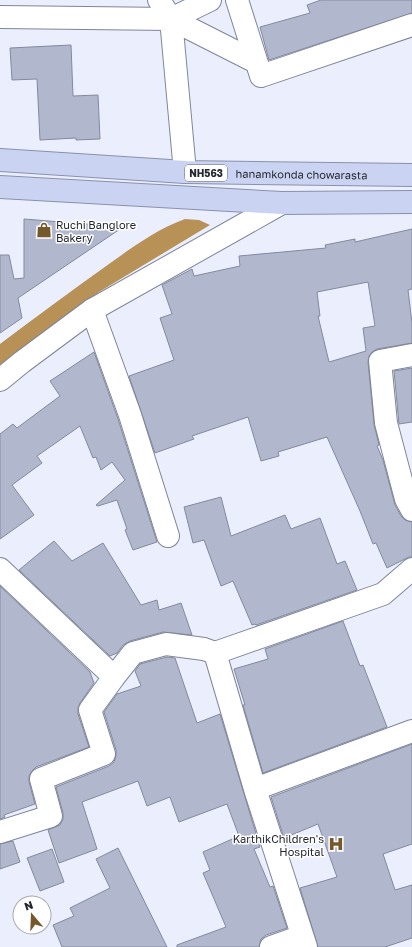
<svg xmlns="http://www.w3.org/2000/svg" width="412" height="947" viewBox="0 0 412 947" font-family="'Golos Text',sans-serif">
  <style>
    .water { fill: #b89156 }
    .building { fill: #b1b7cd; stroke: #83899e; fill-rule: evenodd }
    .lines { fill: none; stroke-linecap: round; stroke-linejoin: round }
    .minor-casing { stroke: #7f8599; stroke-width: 24 }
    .tertiary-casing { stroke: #7f8599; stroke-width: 24 }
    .trunk-casing { stroke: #8890ac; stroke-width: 24 }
    .minor { stroke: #fff; stroke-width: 22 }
    .tertiary { stroke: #fff; stroke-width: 22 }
    .trunk { stroke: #cad4f2; stroke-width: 22 }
    .labels { text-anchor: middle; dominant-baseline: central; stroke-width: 3; stroke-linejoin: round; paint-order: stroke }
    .shield { fill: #fff; stroke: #66686d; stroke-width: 1 }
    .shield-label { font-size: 10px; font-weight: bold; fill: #25272f }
    .street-label { font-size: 11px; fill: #25272f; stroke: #fff }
    .poi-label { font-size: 11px; fill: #25272f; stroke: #fff; text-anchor: start }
  </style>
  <rect width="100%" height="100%" fill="#ebeffd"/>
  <path class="water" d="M 185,219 L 199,220 L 210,225 L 99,292 L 0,366 L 0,344 C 36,317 72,290 109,264 C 133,247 157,229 185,219 Z"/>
  <path class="building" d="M 321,0 L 412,0 L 412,13 L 269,60 L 260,27 L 310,13 L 307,5 Z
    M 71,45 L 73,96 L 98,95 L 100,139 L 76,140 L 76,138 L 40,140 L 37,79 L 12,80 L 10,48 Z
    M 24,219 L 123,227 L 18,298 L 22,318 L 0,333 L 0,255 L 9,255 L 14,279 L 24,278 Z
    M 412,229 L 412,289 L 408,290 L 412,323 L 412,343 L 377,349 L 372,352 L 369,356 L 368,362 L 374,424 L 379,445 L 377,446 L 383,460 L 395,505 L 401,516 L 405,520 L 412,522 L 412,557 L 409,557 L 387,568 L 376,543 L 373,544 L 360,511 L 327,437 L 278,452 L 279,456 L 261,461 L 248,417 L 192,436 L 194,439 L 155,453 L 129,376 L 174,360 L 160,318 L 172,314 L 162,285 L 192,269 L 194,276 L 240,266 L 239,256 L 326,248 L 325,245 L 355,239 L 355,242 ZM 368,282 L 375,326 L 363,328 L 366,351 L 329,362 L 318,316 L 320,316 L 317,292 Z
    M 94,352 L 118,419 L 157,542 L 133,550 L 125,530 L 127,529 L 117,500 L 98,506 L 96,505 L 125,480 L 112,462 L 101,470 L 96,457 L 93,458 L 80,426 L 37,456 L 42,463 L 12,485 L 34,515 L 0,539 L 0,434 L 13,424 L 17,428 L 60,396 L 50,381 Z
    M 412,368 L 412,422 L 399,424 L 394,371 Z
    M 221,497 L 231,536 L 285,515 L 291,529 L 320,518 L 337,564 L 345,561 L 357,590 L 256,625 L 255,624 L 252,625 L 233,581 L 221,586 L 204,540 L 193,543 L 184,507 Z
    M 54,541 L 72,561 L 103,543 L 141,605 L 157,600 L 159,610 L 181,603 L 192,635 L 163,632 L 130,641 L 123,645 L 117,653 L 110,656 L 19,570 Z
    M 0,586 L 90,672 L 94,683 L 80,703 L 78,708 L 78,714 L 89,747 L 36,767 L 32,771 L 29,776 L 29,782 L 35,804 L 4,815 L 5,817 L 0,819 Z
    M 343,621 L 360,666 L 363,665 L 387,727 L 263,773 L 243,705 L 245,705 L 234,669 L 268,659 L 265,649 Z
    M 167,657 L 175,658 L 197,723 L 220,714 L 260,847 L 254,849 L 270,887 L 273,886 L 287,928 L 266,935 L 261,939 L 259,947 L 177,947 L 177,945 L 226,927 L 203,873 L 210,870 L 203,852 L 239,836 L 227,804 L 179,822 L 170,797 L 147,806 L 138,781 L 82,802 L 97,849 L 59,863 L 48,830 L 60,825 L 63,819 L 63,813 L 56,787 L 109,766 L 114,762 L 116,756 L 116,750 L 104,712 L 117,694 L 141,686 L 135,671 L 140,664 Z
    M 412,744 L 412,844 L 383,854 L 395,890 L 412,885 L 412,938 L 385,947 L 318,947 L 300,888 L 337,877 L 318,824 L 284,838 L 271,797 Z
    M 13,841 L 20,862 L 0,869 L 0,844 Z
    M 118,848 L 167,947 L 62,947 L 53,925 L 74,916 L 70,908 L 110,888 L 96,859 Z
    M 52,849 L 64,882 L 40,891 L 27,858 Z"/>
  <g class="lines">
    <defs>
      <path id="minor" d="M 159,0 L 171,19 L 185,172
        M 237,0 L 261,76 L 412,25
        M 0,17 L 171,19 L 210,0
        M 171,19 L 256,62
        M 92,310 L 130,415 L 168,536
        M 412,355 L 380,361 L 386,423 L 406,499 L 412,510
        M 0,569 L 114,677 L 133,653 L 166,644 L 204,649 L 215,653 L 255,789 L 306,947
        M 215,653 L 383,594 L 412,569
        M 255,789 L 412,731
        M 0,832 L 51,816 L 41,779 L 104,754 L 90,710 L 114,677
        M 271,947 L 302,936"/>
      <path id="tertiary" d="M 0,380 L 22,362 L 92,310 L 282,203"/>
      <g id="trunk">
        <path id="s1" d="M 0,160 L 185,172 L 412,175"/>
        <path d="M 0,187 L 282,203 L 412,202"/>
      </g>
    </defs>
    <use href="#minor" class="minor-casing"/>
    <use href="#tertiary" class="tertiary-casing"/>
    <use href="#trunk" class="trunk-casing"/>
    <use href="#minor" class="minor"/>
    <use href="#tertiary" class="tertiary"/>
    <use href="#trunk" class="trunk"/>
  </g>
  <defs>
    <symbol id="shop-bare" viewBox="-9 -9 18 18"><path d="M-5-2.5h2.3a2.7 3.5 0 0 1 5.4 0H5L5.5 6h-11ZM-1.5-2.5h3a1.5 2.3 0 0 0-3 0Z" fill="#75582c" stroke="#fff" stroke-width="2.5" paint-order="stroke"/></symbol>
    <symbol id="hospital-bare" viewBox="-9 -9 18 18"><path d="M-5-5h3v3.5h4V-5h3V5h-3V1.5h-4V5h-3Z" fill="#75582c" stroke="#fff" stroke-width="2.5" paint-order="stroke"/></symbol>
  </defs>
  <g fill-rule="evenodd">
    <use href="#shop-bare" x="33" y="219" width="22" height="22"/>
    <use href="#hospital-bare" x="325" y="833" width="22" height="22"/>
  </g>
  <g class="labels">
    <rect class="shield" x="185" y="165" width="42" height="16" rx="3"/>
    <g class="shield-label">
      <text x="206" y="173">NH563</text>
    </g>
    <g class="street-label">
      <text stroke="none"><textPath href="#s1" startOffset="302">hanamkonda chowarasta</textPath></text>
    </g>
    <g class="poi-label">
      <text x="56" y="224">Ruchi Banglore<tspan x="56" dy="13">Bakery</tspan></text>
      <text x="324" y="838" text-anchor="end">KarthikChildren's<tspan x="324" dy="13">Hospital</tspan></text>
    </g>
  </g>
  <g transform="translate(32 915) rotate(341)"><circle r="19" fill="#ffffff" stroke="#a8a9ac"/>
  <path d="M0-3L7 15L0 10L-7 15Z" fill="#75582c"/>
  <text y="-6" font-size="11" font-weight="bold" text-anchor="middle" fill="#25272f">N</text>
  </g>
</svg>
